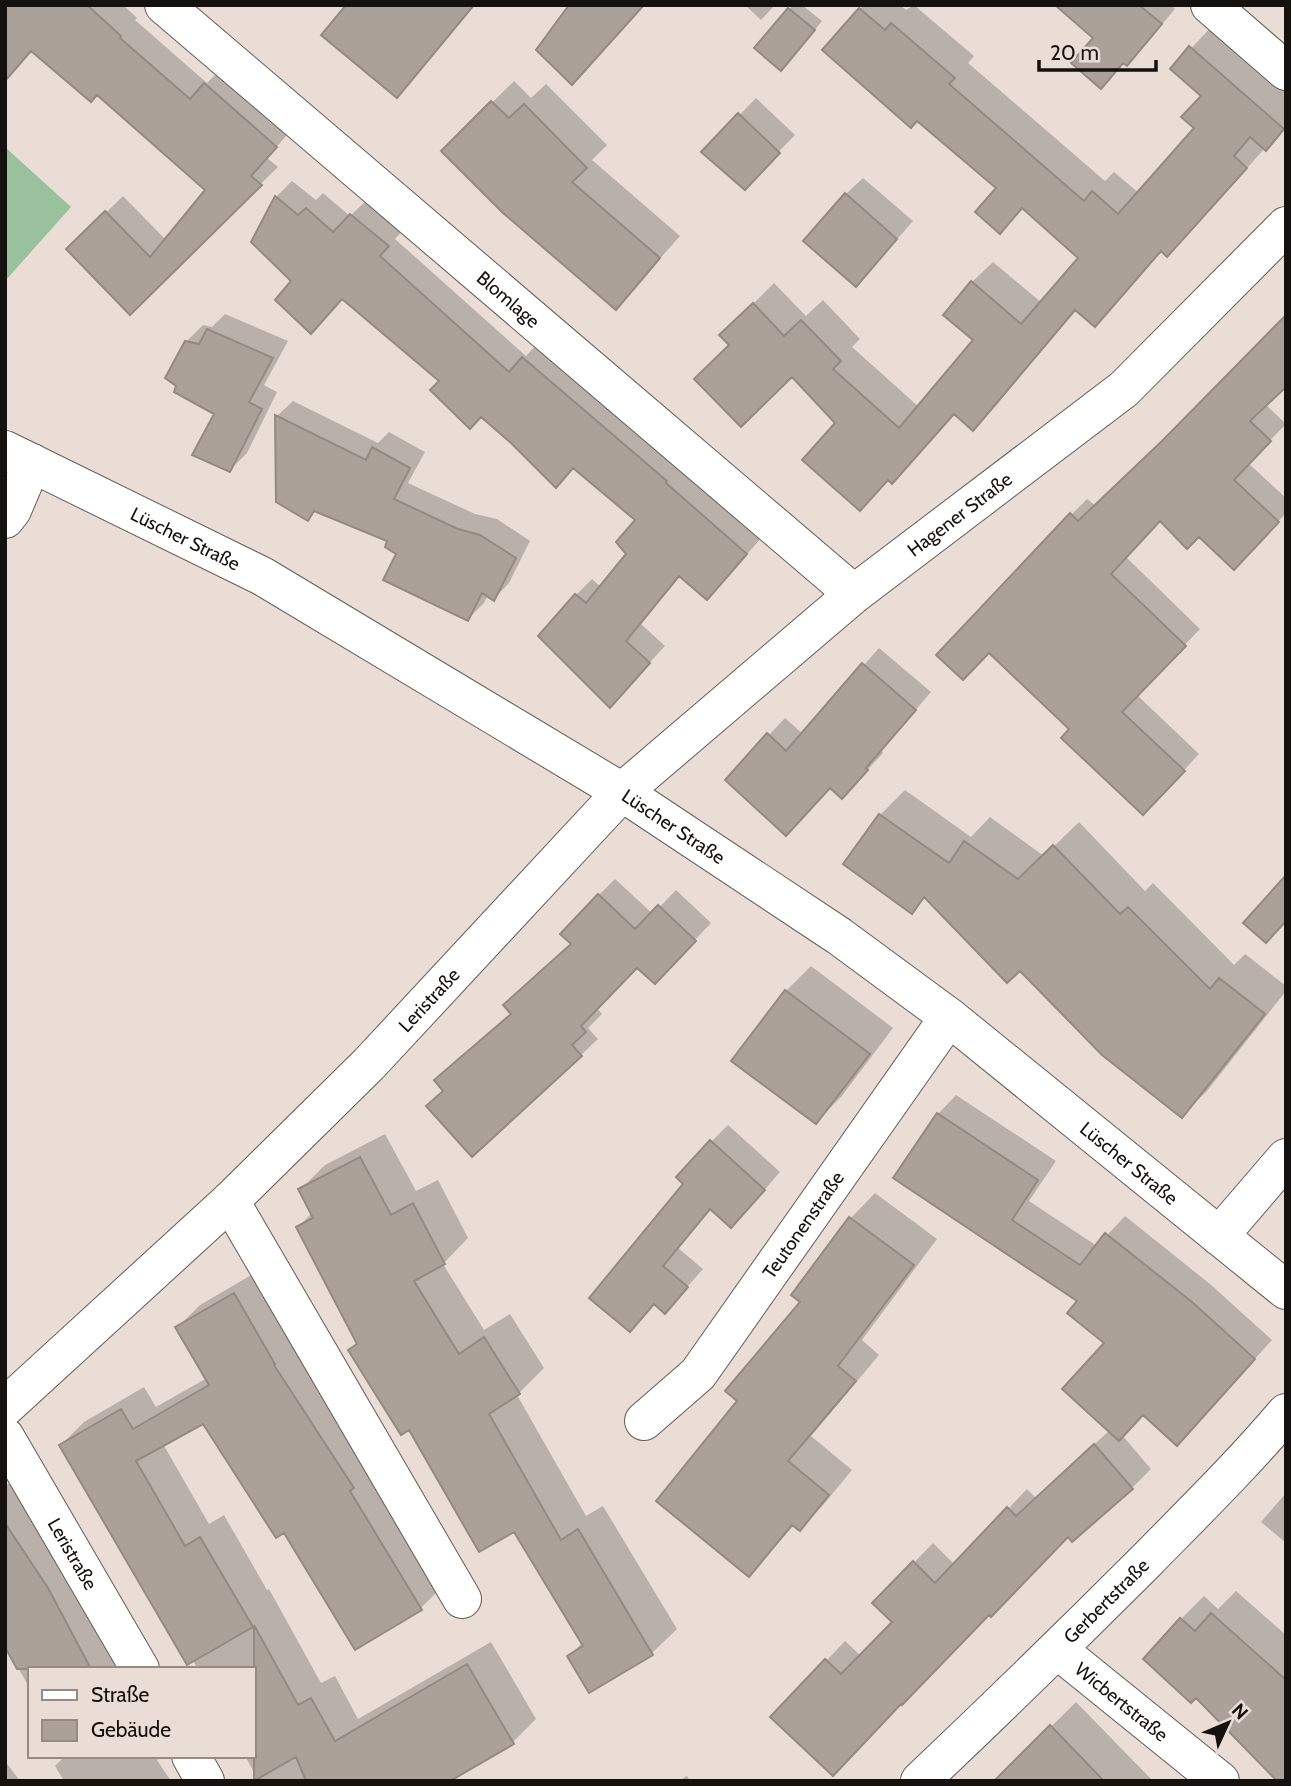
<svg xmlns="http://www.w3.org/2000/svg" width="1291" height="1786" viewBox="0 0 1291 1786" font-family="Cabin,sans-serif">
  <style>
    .green { fill: #9ac19d }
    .shadow { fill: #0003 }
    .building { fill: #aca199; stroke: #948a82; stroke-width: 2 }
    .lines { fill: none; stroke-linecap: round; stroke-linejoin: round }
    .minor-casing { stroke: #665c55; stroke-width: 40 }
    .tertiary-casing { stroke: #665c55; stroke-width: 40 }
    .minor { stroke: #fff; stroke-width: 38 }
    .tertiary { stroke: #fff; stroke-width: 38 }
    .labels { text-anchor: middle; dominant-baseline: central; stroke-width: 6; stroke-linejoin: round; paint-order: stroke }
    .street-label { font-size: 19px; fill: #14110e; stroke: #e9ddd5 }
  </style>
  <rect width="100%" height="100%" fill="#e9ddd5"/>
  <path class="green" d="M 5,147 L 71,207 L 5,281 Z"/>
  <path class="shadow" d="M 5,5 L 123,5 L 137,18 L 135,20 L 207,83 L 222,68 L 292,129 L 267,158 L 278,167 L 130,312 L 69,249 L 123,196 L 166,240 L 207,190 L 97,93 L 32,49 Z
    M 348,5 L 475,5 L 397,96 Z
    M 745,5 L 775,5 L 761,20 Z
    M 793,5 L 802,5 L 822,21 L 789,61 L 757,48 Z
    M 864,5 L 900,5 L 906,10 L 914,5 L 974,56 L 968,63 L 1105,181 L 1114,172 L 1139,193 L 1196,128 L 1203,95 L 1172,69 L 1211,27 L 1286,92 L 1286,128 L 1265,148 L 1188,234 L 1162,250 L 1095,325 L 1077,309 L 994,408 L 973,429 L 955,413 L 892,482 L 792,375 L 731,345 L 722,335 L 774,283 L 806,316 L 823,300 L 860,339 L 852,347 L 919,407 L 975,340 L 972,282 L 993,262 L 1042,303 L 1081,258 L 1024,208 L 1000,232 L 998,188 L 860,9 Z
    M 1057,5 L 1171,5 L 1175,9 L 1141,49 L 1125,62 L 1101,87 L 1095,38 Z
    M 514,81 L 531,98 L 546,84 L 607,145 L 592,160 L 680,236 L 616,308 L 443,151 Z
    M 756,98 L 795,135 L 744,187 L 704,152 Z
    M 863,178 L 913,221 L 872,268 L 846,194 Z
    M 292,181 L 316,200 L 323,193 L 350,216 L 368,199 L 404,229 L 395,239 L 526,356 L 539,342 L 762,537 L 723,582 L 681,575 L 641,624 L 665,646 L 625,689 L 576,595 L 592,579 L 601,587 L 628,554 L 637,520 L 574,467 L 556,486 L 512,442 L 343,298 L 293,281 L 254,241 L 276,197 Z
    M 225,314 L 288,341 L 264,385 L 277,392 L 247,453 L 230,470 L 216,414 L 186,342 L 203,325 L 212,327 Z
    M 293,401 L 378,443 L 389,432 L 425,452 L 408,483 L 475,514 L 497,519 L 530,541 L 509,583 L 494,599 L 488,595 L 484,603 L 468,619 L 398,554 L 390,540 L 316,510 L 308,518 L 277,416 Z
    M 1265,404 L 1286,424 L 1248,463 L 1286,498 L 1286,513 L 1250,551 L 1161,519 L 1126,557 L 1200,629 L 1137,695 L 1199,754 L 1159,797 L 1072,729 L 1071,515 L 1087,499 L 1096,506 Z
    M 879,648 L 931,692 L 881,750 L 883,753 L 858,780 L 831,786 L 727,779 L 785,718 L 803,734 Z
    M 905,790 L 971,837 L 990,817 L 1044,856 L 1079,822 L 1145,891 L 1153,883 L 1234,965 L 1245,954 L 1286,986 L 1286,991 L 1207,1091 L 1182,1115 L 1020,968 L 926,897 L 912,911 L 845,864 L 880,815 Z
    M 615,879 L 653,914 L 676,890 L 711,923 L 671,965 L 637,965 L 597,1008 L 602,1014 L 588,1028 L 598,1039 L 581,1055 L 445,1090 L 453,1064 L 512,1013 L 572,943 L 599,895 Z
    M 811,966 L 893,1028 L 841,1097 L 816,1122 L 734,1060 L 786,991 Z
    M 956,1095 L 1056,1161 L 1029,1201 L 1097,1246 L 1125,1216 L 1210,1284 L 1272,1340 L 1177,1444 L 1144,1413 L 1122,1435 L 1151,1469 L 1132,1488 L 1068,1535 L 990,1613 L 773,1717 L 845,1641 L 861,1656 L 894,1622 L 875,1603 L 933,1543 L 955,1565 L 1027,1489 L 1036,1498 L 1110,1430 L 1106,1343 L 1080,1300 L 895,1178 L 938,1114 Z
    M 728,1125 L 780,1172 L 748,1209 L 712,1208 L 678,1248 L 703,1269 L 665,1312 L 656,1303 L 630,1330 L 686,1184 L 711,1142 Z
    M 385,1134 L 416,1191 L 438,1180 L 468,1238 L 443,1264 L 484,1330 L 510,1314 L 544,1368 L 517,1395 L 586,1516 L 603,1506 L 677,1629 L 652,1653 L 569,1656 L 583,1642 L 514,1530 L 409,1428 L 350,1350 L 358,1342 L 298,1227 L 312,1213 L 300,1190 L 325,1165 Z
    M 875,1193 L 937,1239 L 862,1340 L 879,1355 L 811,1436 L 852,1470 L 824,1504 L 800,1529 L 794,1525 L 749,1575 L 740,1401 L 803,1302 L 793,1295 L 851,1218 Z
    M 258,1271 L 444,1585 L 421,1608 L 285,1530 L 203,1422 L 163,1444 L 209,1524 L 224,1515 L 267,1590 L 269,1589 L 321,1683 L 335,1676 L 358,1719 L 491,1642 L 536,1719 L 513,1742 L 447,1781 L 259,1781 L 245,1756 L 254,1756 L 254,1669 L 198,1669 L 61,1445 L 84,1422 L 144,1387 L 156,1407 L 207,1378 L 177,1328 L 200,1305 Z
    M 14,1481 L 124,1669 L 30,1669 L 30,1689 L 5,1644 L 5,1486 Z
    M 1286,1493 L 1286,1543 L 1261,1522 Z
    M 1236,1591 L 1286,1635 L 1286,1781 L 1181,1619 L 1204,1596 L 1218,1609 Z
    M 1076,1702 L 1153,1781 L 1006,1781 L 1001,1776 Z
    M 65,1756 L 161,1756 L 157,1760 L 171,1781 L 64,1781 L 55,1766 Z
    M 5,1761 L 20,1781 L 5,1781 Z
    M 687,1776 L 690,1781 L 679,1781 Z"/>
  <path class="building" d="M 5,5 L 87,5 L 121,36 L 120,38 L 190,99 L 204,83 L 277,147 L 251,176 L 262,185 L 130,315 L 66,249 L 105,211 L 150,257 L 205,190 L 97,95 L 91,102 L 31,51 L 5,81 Z
    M 346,5 L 474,5 L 397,98 L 321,35 Z
    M 569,5 L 644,5 L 572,85 L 536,50 Z
    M 1055,5 L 1139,5 L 1162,24 L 1127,66 L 1123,63 L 1101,89 L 1071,63 L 1093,38 Z
    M 788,8 L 815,30 L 781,71 L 754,48 Z
    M 859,8 L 885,30 L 891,23 L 955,78 L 949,84 L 1084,201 L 1092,191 L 1118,214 L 1194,128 L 1181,117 L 1201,96 L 1170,69 L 1189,46 L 1284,129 L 1266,151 L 1250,137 L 1234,156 L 1247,168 L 1167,257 L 1161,251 L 1095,327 L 1075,310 L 973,431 L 954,414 L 892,484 L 888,480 L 860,511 L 802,460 L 835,423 L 792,377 L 741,427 L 694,379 L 729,345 L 719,335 L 753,303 L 784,336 L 801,320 L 841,361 L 833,369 L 899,428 L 973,340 L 943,315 L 971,281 L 1021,324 L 1078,258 L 1022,208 L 1000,234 L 975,212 L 996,188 L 917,121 L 911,128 L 822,50 Z
    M 491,101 L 509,118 L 524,104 L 587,168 L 572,182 L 660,258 L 616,310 L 503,213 L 441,151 Z
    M 738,113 L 780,153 L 745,190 L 701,152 Z
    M 845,193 L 897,239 L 856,287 L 803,241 Z
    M 275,196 L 298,215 L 306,208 L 333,232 L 350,214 L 389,246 L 380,256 L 509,372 L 522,357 L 667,481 L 666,483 L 747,554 L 707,600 L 679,576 L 626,641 L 650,663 L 610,708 L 538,636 L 575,594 L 586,603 L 626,554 L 616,542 L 635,520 L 573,468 L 556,488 L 511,443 L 481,417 L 470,429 L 430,390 L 439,381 L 342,299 L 311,334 L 275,300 L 291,281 L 251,242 Z
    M 1286,315 L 1286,387 L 1250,421 L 1271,441 L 1234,480 L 1279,522 L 1234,570 L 1199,537 L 1187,549 L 1160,521 L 1111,574 L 1186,646 L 1122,712 L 1185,771 L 1143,815 L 1061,738 L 1069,729 L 989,653 L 963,680 L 936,655 L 1070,513 L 1078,521 L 1163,440 Z
    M 207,329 L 273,358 L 249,402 L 262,409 L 230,472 L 192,455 L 214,414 L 174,392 L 176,386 L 165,378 L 185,341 L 199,344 Z
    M 275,415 L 366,460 L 372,447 L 410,468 L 394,499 L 458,529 L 480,535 L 516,558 L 494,601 L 482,593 L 468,621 L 383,580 L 396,554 L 385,547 L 387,541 L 314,511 L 308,521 L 276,502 Z
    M 862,663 L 916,710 L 866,768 L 868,770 L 842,799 L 830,788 L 786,836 L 725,780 L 767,733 L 786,751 Z
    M 879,814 L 949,863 L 964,841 L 1018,879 L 1053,845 L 1120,914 L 1128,907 L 1210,989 L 1219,978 L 1265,1014 L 1182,1118 L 1102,1055 L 1020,971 L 1007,983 L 924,897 L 912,914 L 843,864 Z
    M 1286,875 L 1286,921 L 1266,943 L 1243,923 Z
    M 598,894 L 635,929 L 658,905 L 696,941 L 655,984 L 637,968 L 581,1026 L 586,1032 L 572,1045 L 582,1056 L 472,1157 L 426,1106 L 443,1091 L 434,1080 L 511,1014 L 503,1005 L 571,944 L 560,934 Z
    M 785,990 L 870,1054 L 816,1124 L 731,1061 Z
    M 937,1113 L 1038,1180 L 1012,1220 L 1080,1265 L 1105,1233 L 1192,1302 L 1255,1359 L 1177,1446 L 1143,1415 L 1119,1441 L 1062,1389 L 1104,1343 L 1067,1313 L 1077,1301 L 893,1178 Z
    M 710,1140 L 765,1190 L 731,1228 L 710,1209 L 663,1266 L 688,1287 L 665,1314 L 654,1304 L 630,1332 L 589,1298 L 683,1184 L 676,1177 Z
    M 360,1157 L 391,1215 L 413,1203 L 445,1264 L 414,1281 L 459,1354 L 484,1337 L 520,1394 L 489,1414 L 561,1540 L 578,1529 L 653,1655 L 589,1693 L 567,1656 L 583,1646 L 514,1532 L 479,1552 L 409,1430 L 401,1435 L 348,1350 L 357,1344 L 296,1227 L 313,1218 L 298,1189 Z
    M 849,1217 L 914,1265 L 838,1366 L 856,1381 L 788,1461 L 829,1495 L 800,1531 L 792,1525 L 749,1577 L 656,1501 L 737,1401 L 725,1391 L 800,1302 L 791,1295 Z
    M 234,1293 L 275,1364 L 274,1365 L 354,1488 L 350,1491 L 422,1610 L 355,1650 L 284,1533 L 276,1538 L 203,1424 L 136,1461 L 185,1546 L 200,1537 L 253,1627 L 187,1665 L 59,1445 L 121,1409 L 133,1429 L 209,1385 L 175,1327 Z
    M 1094,1444 L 1133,1489 L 1072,1542 L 1068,1537 L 991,1617 L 989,1615 L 902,1705 L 901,1704 L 833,1776 L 770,1717 L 825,1659 L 841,1674 L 892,1622 L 872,1603 L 913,1561 L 935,1583 L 1007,1507 L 1016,1516 Z
    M 5,1523 L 48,1588 L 91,1669 L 17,1669 L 5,1647 Z
    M 1211,1613 L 1286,1680 L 1286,1781 L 1277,1781 L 1196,1698 L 1191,1703 L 1143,1659 L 1180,1618 L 1195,1631 Z
    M 254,1625 L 298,1705 L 311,1698 L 335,1741 L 467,1664 L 514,1744 L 450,1781 L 306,1781 L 296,1757 L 254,1781 Z
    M 1050,1725 L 1104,1781 L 994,1781 Z"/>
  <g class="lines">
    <defs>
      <g id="minor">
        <path id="s1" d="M 164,5 L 854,594"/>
        <path d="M 1210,5 L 1286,71"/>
        <path d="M 5,519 L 12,510 L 32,463"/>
        <path d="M 230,1201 L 462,1599"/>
        <path d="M 1219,1236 L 1286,1158"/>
        <path id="s2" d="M 5,1407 L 230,1201 L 369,1064 L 622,792 L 854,594 L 1124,389 L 1286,226"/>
        <path id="s3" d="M 644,1421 L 698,1374 L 949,1017"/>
        <path id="s4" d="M 5,1437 L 140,1669"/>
        <path id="s5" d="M 1058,1650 L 1220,1781"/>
        <path d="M 191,1756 L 205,1781"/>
        <path id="s6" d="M 920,1781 C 997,1708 1072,1635 1146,1561 C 1194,1512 1242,1465 1286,1413"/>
      </g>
      <g id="tertiary">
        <path id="s7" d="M 5,450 L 262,576 L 622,792 L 839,936 L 949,1017 L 1286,1290"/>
      </g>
    </defs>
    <use href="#minor" class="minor-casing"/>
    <use href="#tertiary" class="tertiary-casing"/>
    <use href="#minor" class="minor"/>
    <use href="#tertiary" class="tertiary"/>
  </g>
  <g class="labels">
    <g class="street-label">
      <text stroke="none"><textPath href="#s1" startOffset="453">Blomlage</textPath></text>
      <text stroke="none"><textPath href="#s2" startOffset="1309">Hagener Straße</textPath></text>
      <text stroke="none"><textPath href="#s7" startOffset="201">Lüscher Straße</textPath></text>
      <text stroke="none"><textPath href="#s7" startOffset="768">Lüscher Straße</textPath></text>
      <text stroke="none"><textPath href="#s2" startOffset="588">Leristraße</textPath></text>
      <text stroke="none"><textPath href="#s7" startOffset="1335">Lüscher Straße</textPath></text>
      <text stroke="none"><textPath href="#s3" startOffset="254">Teutonenstraße</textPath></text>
      <text stroke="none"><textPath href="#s4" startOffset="135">Leristraße</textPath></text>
      <text stroke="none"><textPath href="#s6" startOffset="259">Gerbertstraße</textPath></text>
      <text stroke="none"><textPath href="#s5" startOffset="82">Wicbertstraße</textPath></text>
    </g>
  </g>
  <rect width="1291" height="1786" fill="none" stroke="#14110e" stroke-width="14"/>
  <rect x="28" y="1667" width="228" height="91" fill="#e9ddd5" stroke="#948b85" stroke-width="2"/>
  <rect x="42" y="1690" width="35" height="10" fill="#ffffff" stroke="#948b85" stroke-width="2"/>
  <text x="91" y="1702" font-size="21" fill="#14110e">Straße</text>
  <rect x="42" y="1720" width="35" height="21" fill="#aca199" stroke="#948b85" stroke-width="2"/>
  <text x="91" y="1737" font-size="21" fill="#14110e">Gebäude</text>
  <g transform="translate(1228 1723) rotate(46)" stroke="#e9ddd5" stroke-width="5" paint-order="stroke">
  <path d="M0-5L12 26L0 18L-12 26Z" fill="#14110e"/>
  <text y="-10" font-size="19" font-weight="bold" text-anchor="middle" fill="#14110e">N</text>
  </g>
  <path d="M1039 60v10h117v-10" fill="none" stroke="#14110e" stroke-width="3.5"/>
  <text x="1050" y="60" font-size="21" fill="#14110e" stroke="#e9ddd5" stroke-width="5" paint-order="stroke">20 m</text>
</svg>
